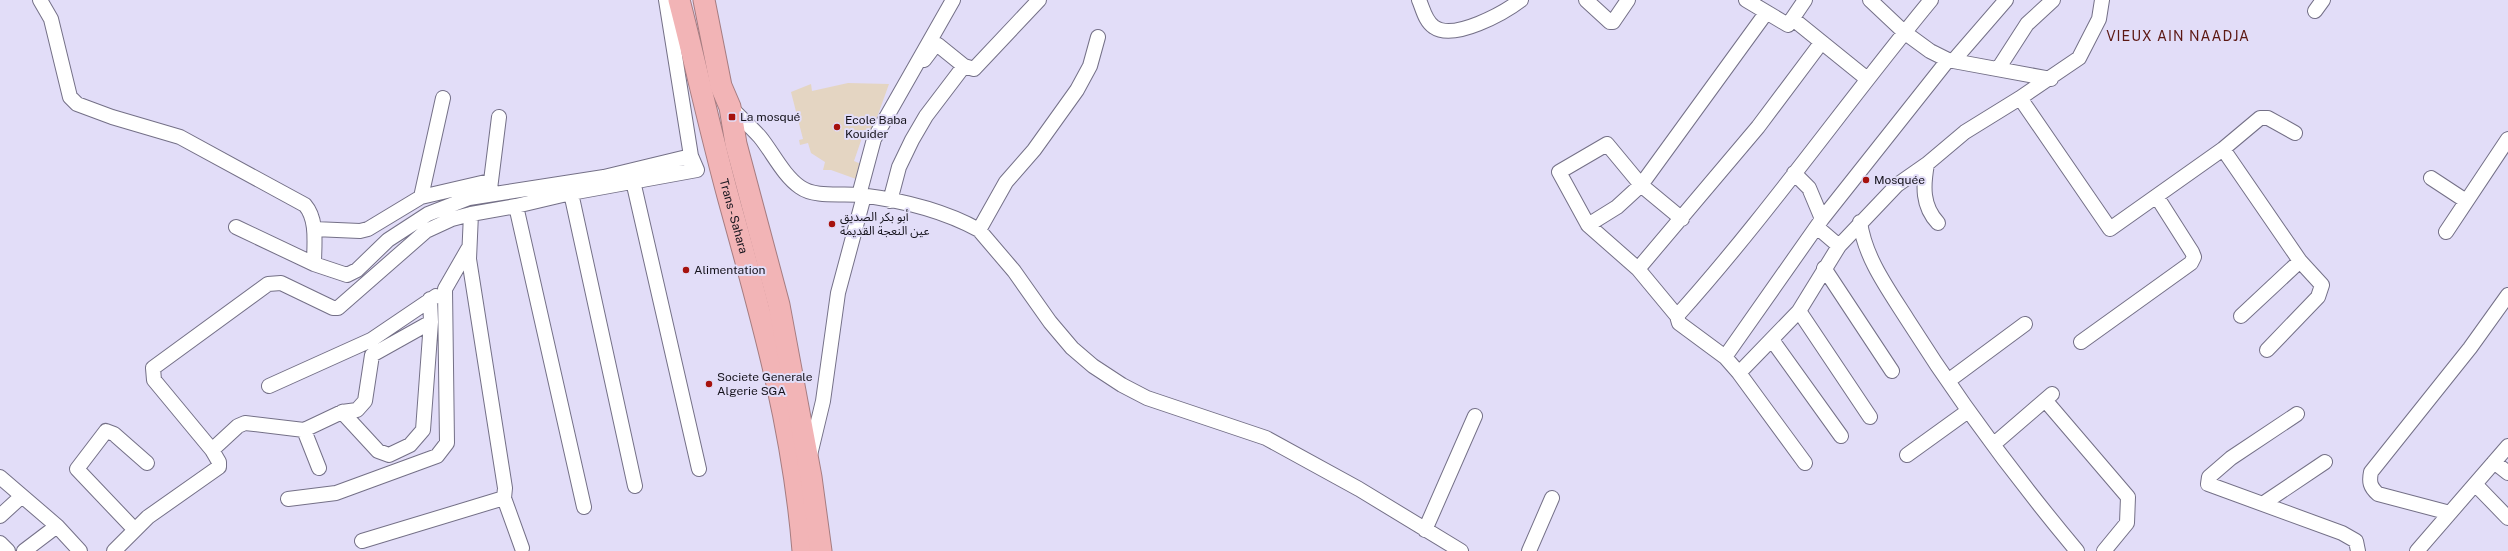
<svg xmlns="http://www.w3.org/2000/svg" width="2508" height="551" viewBox="0 0 2508 551" font-family="'Public Sans','Noto Sans Arabic',sans-serif">
  <style>
    .education { fill: #e4d5c2 }
    .lines { fill: none; stroke-linecap: round; stroke-linejoin: round }
    .minor-casing { stroke: #747087; stroke-width: 16 }
    .highway-casing { stroke: #a57c80; stroke-width: 23 }
    .minor { stroke: #fff; stroke-width: 14 }
    .highway { stroke: #f2b4b6; stroke-width: 21 }
    .poi-dot { fill: #a6120e; stroke: #e2ddf8; stroke-width: 1.5 }
    .labels { text-anchor: middle; dominant-baseline: central; stroke-width: 4; stroke-linejoin: round; paint-order: stroke }
    .poi-label { font-size: 12px; fill: #15131c; stroke: #e2ddf8; text-anchor: start }
    .street-label { font-size: 12px; fill: #15131c; stroke: #e2ddf8 }
    .quarter-label { font-size: 14px; letter-spacing: 1px; fill: #5c1813; stroke: #e2ddf8 }
  </style>
  <rect width="100%" height="100%" fill="#e2ddf8"/>
  <path class="education" d="M 848,83 L 889,84 L 871,134 L 864,132 L 854,161 L 861,164 L 856,179 L 831,170 L 823,170 L 825,162 L 811,153 L 808,143 L 800,145 L 799,140 L 803,139 L 791,92 L 811,84 L 812,91 Z"/>
  <g class="lines">
    <defs>
      <path id="minor" d="M 40,0 L 51,19 L 70,97 L 77,104 L 112,117 L 180,137 L 305,205 C 318,220 314,245 314,264
        M 1419,0 C 1423,9 1425,21 1434,27 C 1454,41 1504,13 1521,0
        M 1586,0 L 1610,22 L 1613,22 L 1628,0
        M 1746,0 L 1788,25 L 1805,0
        M 1870,0 L 1904,32 L 1930,51 L 1948,60 L 2051,79
        M 2102,0 L 2099,19 L 2079,58 L 2020,98 L 2110,229 L 2223,149 L 2260,118 L 2268,118 L 2295,133
        M 2315,11 L 2323,0
        M 1793,19 L 1866,78
        M 924,60 L 933,48 L 938,45 L 964,66
        M 1954,60 L 2006,0
        M 1998,69 L 2027,24 L 2053,0
        M 443,98 L 421,197 L 490,181
        M 730,107 C 740,117 751,127 760,137 C 773,153 783,175 800,187 C 815,198 842,193 860,195 C 900,200 943,210 979,230 L 1014,271 L 1050,322 L 1072,348 L 1093,366 L 1122,385 L 1147,398 L 1266,438 L 1359,489 L 1461,551
        M 2223,149 L 2300,261 L 2322,285 L 2318,297 L 2267,350
        M 1794,173 L 1809,188 L 1822,219
        M 2431,178 L 2466,201
        M 633,181 L 699,469
        M 490,189 L 499,117
        M 571,193 L 635,486
        M 859,195 L 874,139 L 953,0
        M 890,201 L 899,167 L 912,140 L 926,116 L 964,66 L 974,69 L 1039,0
        M 516,206 L 584,507
        M 1682,219 L 1641,185 L 1607,144 L 1559,172 L 1588,225 L 1617,207 L 1641,185 L 1766,13
        M 1860,222 C 1865,258 1888,289 1907,319 C 1958,400 2016,478 2077,551
        M 1938,223 C 1922,206 1923,186 1927,164 L 1965,132 L 2020,98
        M 1588,225 L 1638,269 L 1677,316 L 1679,323 L 1725,357 L 1739,373 L 1805,463
        M 236,227 L 314,264 L 347,275 L 357,270 L 388,240 L 428,214 L 469,198 L 604,177 L 691,156
        M 1818,228 L 1839,246
        M 314,229 L 360,231 L 368,229 L 421,197
        M 979,230 L 1006,182 L 1034,150 L 1077,90 L 1090,66 L 1098,37
        M 2446,232 L 2508,139
        M 1824,268 L 1892,371
        M 1638,269 L 1758,127 L 1821,43
        M 1677,316 C 1767,216 1845,104 1931,0
        M 2241,316 L 2300,261
        M 1772,340 L 1841,436
        M 2081,342 L 2191,263 L 2194,257 L 2192,252 L 2157,197
        M 1725,357 L 1822,219 L 1948,60
        M 1739,373 L 1799,311
        M 1948,381 L 2025,324
        M 269,386 L 371,340 L 436,296
        M 2045,400 L 2128,497 L 2127,523 L 2104,551
        M 342,412 L 357,410 L 365,401 L 372,355 L 431,322
        M 2297,414 L 2231,458 L 2209,477 L 2208,484 L 2342,533 L 2356,541 L 2358,551
        M 1870,417 L 1799,311 L 1839,246 L 1897,185 L 1927,164
        M 304,430 L 319,468
        M 1994,444 L 2052,394
        M 212,450 L 238,426 L 245,423 L 304,430 L 342,412 L 378,451 L 389,455 L 410,445 L 423,430 L 431,322 L 430,299
        M 810,455 L 823,401 L 838,293 L 864,196
        M 1907,455 L 1968,411
        M 2494,462 L 2508,473
        M 0,477 L 57,526 L 80,551
        M 2475,484 L 2508,518
        M 288,499 L 336,493 L 437,456 L 447,443 L 445,289 L 468,249
        M 2264,503 L 2325,462
        M 2450,513 L 2378,494 C 2370,487 2369,482 2371,472 L 2470,348 L 2508,295
        M 0,516 L 22,496
        M 135,530 L 77,469 L 106,431 L 114,434 L 147,463
        M 1425,530 L 1475,416
        M 362,541 L 504,498
        M 0,543 L 8,551
        M 522,548 L 504,498 L 505,488 L 469,259 L 471,214 L 516,206 L 571,193 L 697,170 L 691,156 L 666,0
        M 24,551 L 57,526
        M 114,551 L 148,517 L 219,467 L 219,462 L 212,450 L 154,380 L 153,368 L 268,284 L 281,283 L 333,308 L 338,308 L 426,231 L 452,219 L 471,214
        M 1529,551 L 1552,498
        M 2417,551 L 2508,446"/>
      <g id="highway">
        <path id="s1" d="M 679,0 C 696,66 711,134 729,200 C 762,319 793,426 803,551"/>
        <path d="M 704,0 L 721,86 L 730,107 L 736,144 L 779,305 L 811,477 L 821,551"/>
      </g>
    </defs>
    <use href="#minor" class="minor-casing"/>
    <use href="#highway" class="highway-casing"/>
    <use href="#minor" class="minor"/>
    <use href="#highway" class="highway"/>
  </g>
  <g class="poi-dot">
    <rect x="728" y="113" width="8" height="8" rx="2"/>
    <circle cx="837" cy="127" r="4"/>
    <circle cx="1866" cy="180" r="4"/>
    <circle cx="832" cy="224" r="4"/>
    <circle cx="686" cy="270" r="4"/>
    <circle cx="709" cy="384" r="4"/>
  </g>
  <g class="labels">
    <g class="poi-label">
      <text x="740" y="117">La mosqué</text>
      <text x="845" y="120">Ecole Baba<tspan x="845" dy="14">Kouider</tspan></text>
      <text x="1874" y="180">Mosquée</text>
      <text x="840" y="217">أبو بكر الصديق<tspan x="840" dy="14">عين النعجة القديمة</tspan></text>
      <text x="694" y="270">Alimentation</text>
      <text x="717" y="377">Societe Generale<tspan x="717" dy="14">Algerie SGA</tspan></text>
    </g>
    <g class="street-label">
      <text stroke="none"><textPath href="#s1" startOffset="223">Trans - Sahara</textPath></text>
    </g>
    <g class="quarter-label">
      <text x="2178" y="36">VIEUX AIN NAADJA</text>
    </g>
  </g>
</svg>
